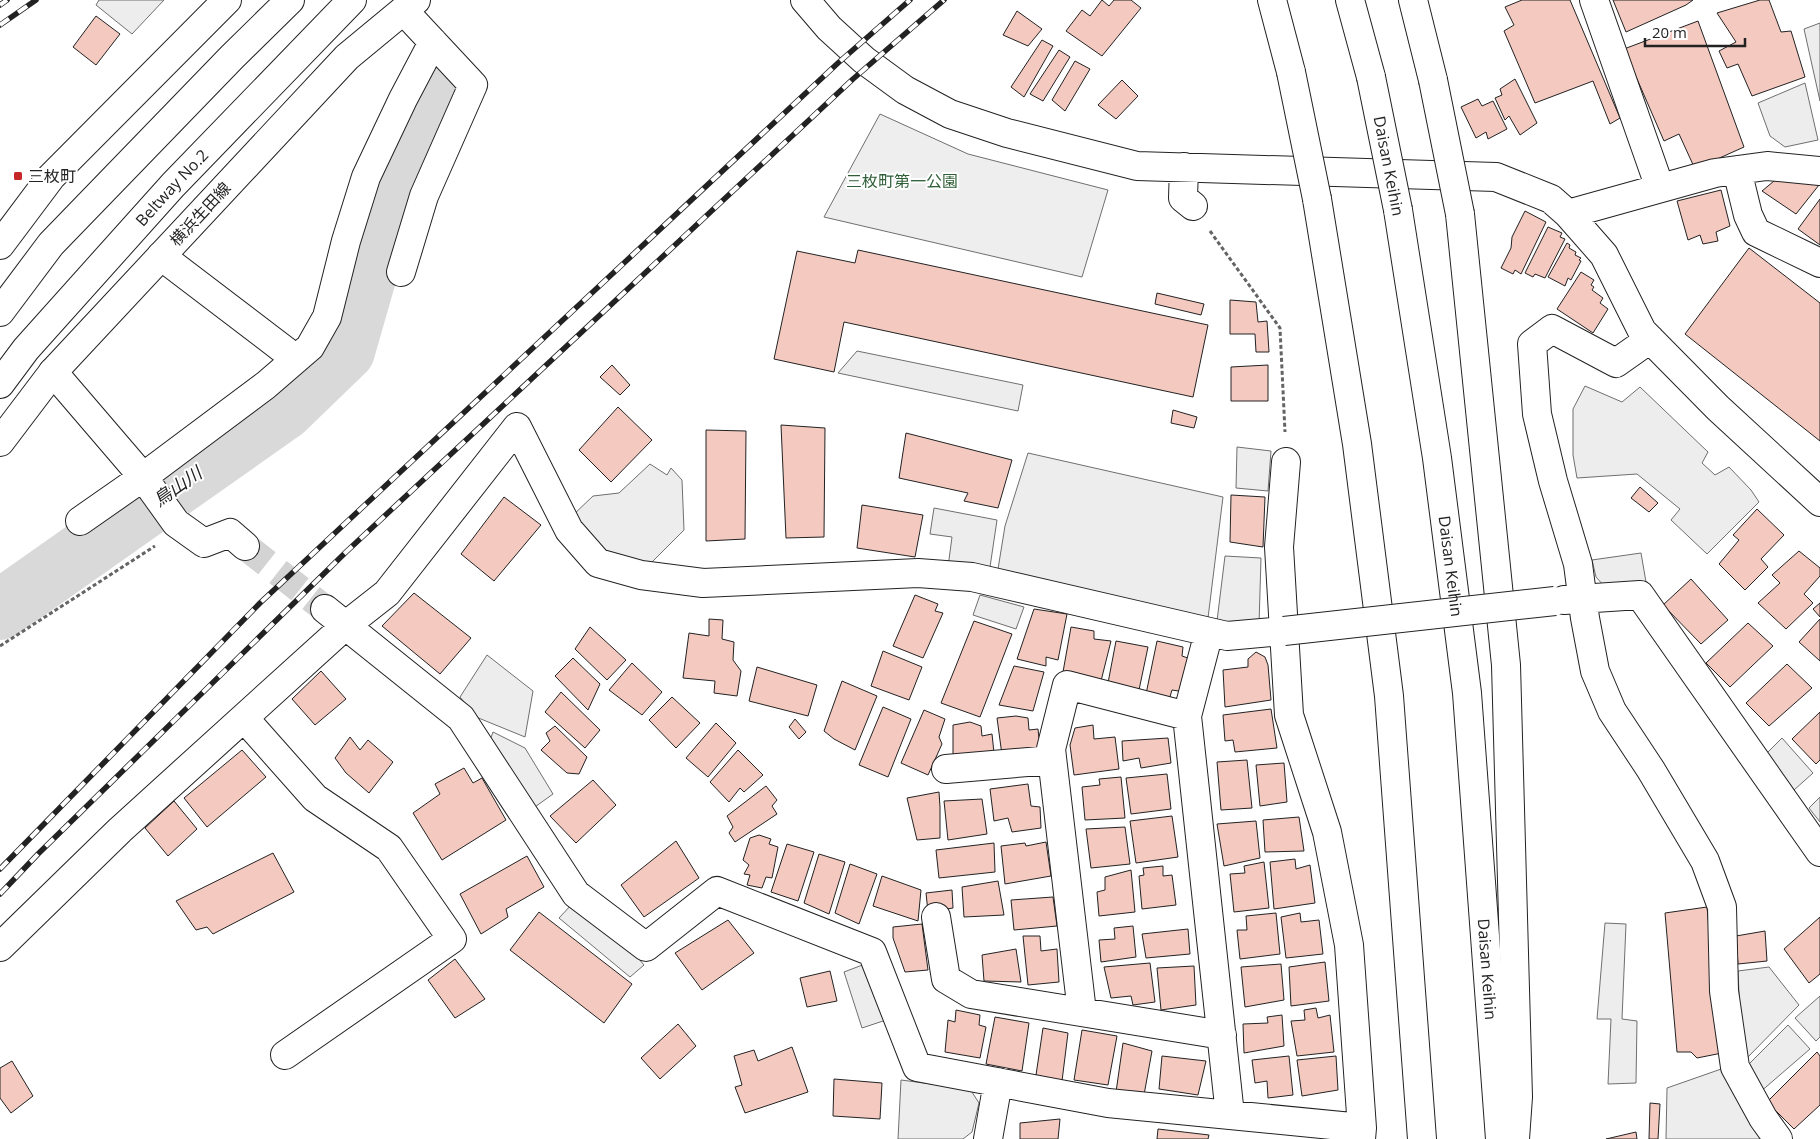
<svg xmlns="http://www.w3.org/2000/svg" width="1820" height="1139" viewBox="0 0 1820 1139" font-family="'Open Sans','Noto Sans JP',sans-serif">
  <style>
    .green { fill: #eee; stroke: #6f6f6f }
    .parking { fill: #ededed; stroke: #6f6f6f }
    .lines { fill: none; stroke-linecap: round; stroke-linejoin: round }
    .river { stroke: #d9d9d9; stroke-width: 60 }
    .building { fill: #f3c9c0; stroke: #222 }
    .minor-tunnel { stroke: #d3d3d3; stroke-width: 28; stroke-dasharray: 28 14; stroke-linecap: butt }
    .minor-casing { stroke: #222; stroke-width: 30 }
    .major-casing { stroke: #222; stroke-width: 30 }
    .highway-casing { stroke: #222; stroke-width: 30 }
    .path { stroke: #646464; stroke-width: 3; stroke-dasharray: 4 2.5; stroke-linecap: butt }
    .minor { stroke: #fff; stroke-width: 28 }
    .major { stroke: #fff; stroke-width: 28 }
    .highway { stroke: #fff; stroke-width: 28 }
    .rail-casing { stroke: #222; stroke-width: 5.5 }
    .rail { stroke: #fff; stroke-width: 4; stroke-dasharray: 11; stroke-linecap: butt }
    .minor-bridge-casing { stroke: #222; stroke-width: 30; stroke-linecap: butt }
    .highway-bridge-casing { stroke: #222; stroke-width: 30; stroke-linecap: butt }
    .minor-bridge { stroke: #fff; stroke-width: 28 }
    .highway-bridge { stroke: #fff; stroke-width: 28 }
    .poi-dot { fill: #c62828; stroke: #fff; stroke-width: 2 }
    .labels { text-anchor: middle; dominant-baseline: central; stroke-width: 4; stroke-linejoin: round; paint-order: stroke }
    .street-label { font-size: 16px; fill: #222; stroke: #fff }
    .poi-label { font-size: 16px; fill: #222; stroke: #fff; text-anchor: start }
    .park-label { font-size: 16px; fill: #2f5e38; stroke: #fff }
    .water-label { font-size: 18px; font-style: italic; fill: #222; stroke: #fff }
  </style>
  <rect width="100%" height="100%" fill="#fff"/>
  <path class="green" d="M 880,114 L 968,154 L 1108,190 L 1082,277 L 824,217 Z"/>
  <path class="parking" d="M 99,0 L 164,0 L 132,34 L 96,5 Z
    M 1820,23 L 1820,101 L 1804,29 Z
    M 1805,83 L 1818,140 L 1785,147 L 1770,136 L 1758,103 Z
    M 857,351 L 1023,385 L 1018,411 L 838,373 Z
    M 1585,386 L 1622,402 L 1640,387 L 1708,452 L 1702,463 L 1715,475 L 1729,467 L 1751,490 L 1759,502 L 1707,554 L 1671,520 L 1680,509 L 1637,474 L 1577,478 L 1573,455 L 1573,409 Z
    M 1237,447 L 1271,451 L 1268,491 L 1236,488 Z
    M 1028,453 L 1223,497 L 1208,618 L 998,569 L 1005,526 Z
    M 650,464 L 667,475 L 671,468 L 682,480 L 684,530 L 650,564 L 612,558 L 571,517 L 593,496 L 619,493 Z
    M 934,508 L 997,520 L 990,567 L 948,567 L 952,537 L 930,534 Z
    M 1641,553 L 1646,582 L 1605,587 L 1596,577 L 1592,560 Z
    M 1225,556 L 1261,558 L 1259,625 L 1240,627 L 1217,621 Z
    M 980,595 L 1024,607 L 1016,629 L 973,615 Z
    M 487,655 L 533,691 L 525,737 L 476,717 L 460,697 Z
    M 493,732 L 525,748 L 553,794 L 532,809 L 489,743 Z
    M 1782,738 L 1813,773 L 1794,790 L 1767,753 Z
    M 1820,797 L 1820,822 L 1809,808 Z
    M 573,903 L 628,946 L 644,965 L 630,977 L 559,918 Z
    M 1605,923 L 1626,924 L 1622,1019 L 1637,1021 L 1636,1083 L 1608,1084 L 1611,1019 L 1597,1019 Z
    M 865,964 L 886,1020 L 862,1028 L 844,972 Z
    M 1769,967 L 1799,1005 L 1746,1059 L 1741,1039 L 1738,971 Z
    M 1820,996 L 1820,1037 L 1816,1041 L 1795,1018 Z
    M 1788,1025 L 1810,1049 L 1759,1093 L 1748,1065 Z
    M 1724,1068 L 1767,1139 L 1666,1139 L 1667,1088 Z
    M 901,1080 L 970,1089 L 979,1103 L 972,1132 L 963,1139 L 898,1139 Z"/>
  <g class="lines">
    <path class="river" d="M 0,610 L 284,410 L 345,351 L 388,201 L 442,85"/>
  </g>
  <path class="building" d="M 1102,0 L 1109,6 L 1114,0 L 1131,0 L 1141,8 L 1102,56 L 1066,31 L 1082,10 L 1090,16 Z
    M 1522,0 L 1570,0 L 1620,118 L 1610,124 L 1593,81 L 1535,103 L 1504,31 L 1514,25 L 1505,7 Z
    M 1613,0 L 1693,0 L 1686,5 L 1626,32 Z
    M 1760,0 L 1769,0 L 1781,32 L 1791,31 L 1805,77 L 1752,96 L 1738,64 L 1727,68 L 1719,51 L 1736,42 L 1717,13 Z
    M 1017,11 L 1042,29 L 1028,46 L 1003,35 Z
    M 96,16 L 120,34 L 96,65 L 73,47 Z
    M 1698,21 L 1744,147 L 1695,169 L 1679,134 L 1664,141 L 1624,49 Z
    M 1042,40 L 1053,46 L 1024,97 L 1011,87 Z
    M 1059,50 L 1070,57 L 1043,101 L 1030,94 Z
    M 1075,61 L 1090,69 L 1065,111 L 1052,100 Z
    M 1515,79 L 1537,123 L 1520,135 L 1509,116 L 1505,120 L 1495,98 L 1502,95 L 1500,89 Z
    M 1122,80 L 1138,96 L 1116,119 L 1098,105 Z
    M 1478,99 L 1482,106 L 1493,101 L 1507,129 L 1488,139 L 1486,132 L 1476,138 L 1461,107 Z
    M 1780,176 L 1819,185 L 1796,214 L 1762,191 Z
    M 1721,190 L 1730,226 L 1716,232 L 1718,241 L 1703,244 L 1700,235 L 1688,240 L 1677,201 Z
    M 1820,199 L 1820,245 L 1798,229 Z
    M 1525,211 L 1546,222 L 1521,274 L 1515,270 L 1513,274 L 1501,268 L 1511,248 L 1512,237 Z
    M 1548,227 L 1562,233 L 1560,237 L 1565,239 L 1545,278 L 1535,274 L 1533,277 L 1525,273 Z
    M 1567,243 L 1570,245 L 1569,248 L 1576,252 L 1575,255 L 1581,258 L 1579,260 L 1581,261 L 1571,280 L 1568,278 L 1565,286 L 1548,277 Z
    M 1749,248 L 1820,303 L 1820,441 L 1685,334 Z
    M 858,250 L 1208,325 L 1193,397 L 844,322 L 834,372 L 774,359 L 797,251 L 855,263 Z
    M 1581,272 L 1594,280 L 1591,285 L 1594,287 L 1592,290 L 1603,298 L 1600,303 L 1608,309 L 1593,333 L 1557,309 Z
    M 1157,293 L 1204,304 L 1201,315 L 1155,304 Z
    M 1230,300 L 1256,302 L 1258,322 L 1267,321 L 1269,352 L 1256,352 L 1255,334 L 1230,334 Z
    M 612,365 L 630,385 L 620,395 L 600,377 Z
    M 1268,365 L 1268,401 L 1231,401 L 1231,367 Z
    M 618,407 L 652,440 L 611,482 L 579,450 Z
    M 1173,410 L 1197,417 L 1194,428 L 1171,423 Z
    M 781,425 L 825,428 L 824,537 L 786,538 Z
    M 706,430 L 746,431 L 745,539 L 706,541 Z
    M 906,433 L 1012,460 L 998,508 L 964,501 L 968,493 L 899,478 Z
    M 1640,487 L 1658,503 L 1649,512 L 1631,498 Z
    M 1231,495 L 1265,497 L 1263,547 L 1230,542 Z
    M 504,497 L 541,525 L 494,581 L 461,554 Z
    M 862,505 L 923,515 L 915,557 L 857,548 Z
    M 1757,509 L 1784,535 L 1761,559 L 1768,567 L 1745,590 L 1719,564 L 1739,540 L 1733,535 Z
    M 1799,551 L 1820,568 L 1820,576 L 1804,594 L 1813,603 L 1786,629 L 1758,603 L 1780,583 L 1772,575 Z
    M 1691,579 L 1728,620 L 1701,644 L 1663,605 Z
    M 414,593 L 471,638 L 440,674 L 382,626 Z
    M 915,595 L 938,604 L 935,611 L 943,613 L 923,658 L 893,646 Z
    M 1820,603 L 1820,617 L 1813,609 Z
    M 1034,609 L 1067,614 L 1058,660 L 1046,657 L 1046,666 L 1017,659 Z
    M 709,619 L 723,620 L 722,639 L 734,642 L 733,660 L 741,671 L 737,696 L 714,693 L 715,681 L 683,678 L 689,633 L 709,636 Z
    M 1820,619 L 1820,661 L 1799,642 Z
    M 974,621 L 1012,634 L 980,717 L 941,703 Z
    M 1748,623 L 1773,646 L 1730,687 L 1706,663 Z
    M 590,627 L 626,660 L 607,680 L 575,649 Z
    M 1071,627 L 1094,631 L 1094,639 L 1111,641 L 1101,681 L 1063,672 Z
    M 1116,641 L 1148,647 L 1139,690 L 1108,683 Z
    M 1157,641 L 1183,647 L 1182,656 L 1191,659 L 1185,692 L 1172,690 L 1169,700 L 1146,694 Z
    M 883,651 L 922,667 L 909,700 L 871,686 Z
    M 1256,652 L 1265,657 L 1268,665 L 1271,700 L 1225,707 L 1223,670 L 1248,667 L 1248,659 Z
    M 573,658 L 600,684 L 588,710 L 555,676 Z
    M 632,663 L 662,692 L 642,715 L 609,690 Z
    M 1787,664 L 1812,688 L 1769,726 L 1746,703 Z
    M 1014,666 L 1044,672 L 1033,711 L 999,705 Z
    M 757,667 L 817,685 L 808,716 L 749,701 Z
    M 321,671 L 346,699 L 315,725 L 292,699 Z
    M 842,681 L 877,696 L 855,750 L 834,739 L 824,731 Z
    M 561,692 L 600,730 L 585,748 L 545,712 Z
    M 672,697 L 700,723 L 676,748 L 649,720 Z
    M 883,707 L 911,719 L 888,777 L 859,765 Z
    M 1271,709 L 1277,748 L 1235,752 L 1233,740 L 1225,741 L 1223,715 Z
    M 924,710 L 945,719 L 939,737 L 942,744 L 928,775 L 901,763 Z
    M 1820,712 L 1820,760 L 1816,764 L 1792,739 Z
    M 1016,716 L 1028,718 L 1029,730 L 1038,729 L 1040,748 L 1002,755 L 997,718 Z
    M 795,719 L 806,732 L 799,739 L 789,727 Z
    M 970,722 L 981,726 L 982,736 L 992,734 L 994,753 L 953,759 L 953,725 Z
    M 716,723 L 736,743 L 708,777 L 686,758 Z
    M 1093,725 L 1094,739 L 1115,737 L 1119,769 L 1074,775 L 1070,745 L 1075,728 Z
    M 555,726 L 587,757 L 579,774 L 567,773 L 541,750 L 550,741 L 546,733 Z
    M 350,737 L 360,750 L 368,740 L 393,762 L 369,793 L 346,773 L 335,758 Z
    M 1168,738 L 1171,763 L 1141,768 L 1139,758 L 1123,761 L 1122,741 Z
    M 242,750 L 266,777 L 207,827 L 184,798 Z
    M 738,750 L 763,775 L 744,792 L 740,788 L 729,802 L 710,782 Z
    M 1247,760 L 1252,808 L 1221,810 L 1217,762 Z
    M 1284,763 L 1287,802 L 1260,806 L 1256,765 Z
    M 464,768 L 473,783 L 482,778 L 506,820 L 442,860 L 413,813 L 440,794 L 435,784 Z
    M 1167,774 L 1171,809 L 1131,814 L 1126,778 Z
    M 1121,777 L 1125,818 L 1085,820 L 1082,787 L 1100,785 L 1099,779 Z
    M 593,780 L 616,805 L 576,843 L 550,816 Z
    M 1028,784 L 1031,806 L 1040,807 L 1041,828 L 1012,832 L 1008,818 L 994,821 L 990,789 Z
    M 766,786 L 777,800 L 772,806 L 777,814 L 735,842 L 729,833 L 733,827 L 727,816 Z
    M 939,792 L 940,807 L 940,838 L 917,840 L 907,798 Z
    M 982,799 L 987,834 L 948,840 L 944,801 Z
    M 174,801 L 197,829 L 168,856 L 145,828 Z
    M 1172,816 L 1178,857 L 1136,863 L 1130,821 Z
    M 1299,817 L 1304,851 L 1265,852 L 1263,820 Z
    M 1256,821 L 1260,858 L 1224,866 L 1217,824 Z
    M 1125,827 L 1130,864 L 1091,868 L 1086,829 Z
    M 759,835 L 771,839 L 769,844 L 778,847 L 772,878 L 766,877 L 762,888 L 747,885 L 750,875 L 744,874 L 749,865 L 743,860 L 750,838 Z
    M 676,841 L 699,878 L 644,917 L 621,885 Z
    M 1046,842 L 1051,876 L 1005,884 L 1001,846 L 1025,843 L 1026,846 Z
    M 994,843 L 995,872 L 939,878 L 936,850 Z
    M 787,844 L 814,852 L 798,901 L 771,892 Z
    M 273,853 L 294,892 L 213,934 L 207,927 L 196,930 L 176,901 Z
    M 819,854 L 845,862 L 829,914 L 804,903 Z
    M 527,856 L 544,887 L 506,909 L 508,917 L 481,934 L 460,894 Z
    M 1295,859 L 1296,869 L 1310,865 L 1315,903 L 1274,909 L 1270,862 Z
    M 1264,862 L 1269,908 L 1234,912 L 1230,874 L 1245,873 L 1244,866 Z
    M 850,864 L 877,874 L 859,924 L 835,913 Z
    M 1163,866 L 1163,876 L 1172,875 L 1176,905 L 1142,909 L 1139,876 L 1144,875 L 1143,868 Z
    M 1131,870 L 1135,912 L 1099,916 L 1097,892 L 1105,890 L 1105,877 Z
    M 882,876 L 921,890 L 918,921 L 873,906 Z
    M 998,881 L 1004,915 L 964,917 L 962,887 Z
    M 952,890 L 953,908 L 928,912 L 926,893 Z
    M 1053,897 L 1057,926 L 1014,930 L 1011,900 Z
    M 1707,907 L 1722,1053 L 1697,1058 L 1691,1052 L 1677,1052 L 1665,913 Z
    M 539,912 L 632,984 L 604,1023 L 510,950 Z
    M 1276,913 L 1280,954 L 1240,959 L 1237,930 L 1247,930 L 1246,916 Z
    M 1300,913 L 1301,922 L 1319,920 L 1323,954 L 1286,958 L 1281,917 Z
    M 1820,917 L 1820,974 L 1809,983 L 1784,949 Z
    M 728,920 L 754,953 L 702,990 L 675,953 Z
    M 922,924 L 928,970 L 905,972 L 893,938 L 893,927 Z
    M 1133,926 L 1136,957 L 1101,962 L 1099,940 L 1115,939 L 1114,928 Z
    M 1188,929 L 1190,954 L 1146,958 L 1142,934 Z
    M 1765,931 L 1767,961 L 1738,964 L 1736,936 Z
    M 1023,936 L 1040,936 L 1041,951 L 1057,949 L 1059,982 L 1028,985 Z
    M 1016,949 L 1021,982 L 984,981 L 982,955 Z
    M 455,959 L 485,999 L 455,1018 L 428,980 Z
    M 1325,962 L 1329,1001 L 1291,1006 L 1289,967 Z
    M 1150,963 L 1155,1002 L 1133,1005 L 1131,996 L 1111,998 L 1104,967 Z
    M 1281,964 L 1284,1000 L 1245,1007 L 1241,967 Z
    M 1194,966 L 1196,1005 L 1161,1010 L 1157,968 Z
    M 830,971 L 837,1001 L 807,1007 L 800,978 Z
    M 1316,1008 L 1318,1018 L 1330,1015 L 1334,1052 L 1297,1056 L 1291,1021 L 1305,1020 L 1304,1010 Z
    M 956,1010 L 980,1015 L 979,1025 L 986,1027 L 980,1058 L 945,1052 L 948,1020 L 955,1022 Z
    M 1282,1015 L 1284,1046 L 1244,1053 L 1243,1024 L 1268,1023 L 1267,1017 Z
    M 995,1017 L 1029,1023 L 1022,1071 L 986,1064 Z
    M 678,1024 L 696,1046 L 660,1079 L 641,1058 Z
    M 1043,1028 L 1068,1033 L 1062,1081 L 1036,1075 Z
    M 1082,1030 L 1117,1036 L 1108,1085 L 1074,1080 Z
    M 1123,1043 L 1152,1051 L 1144,1095 L 1116,1092 Z
    M 792,1047 L 808,1092 L 745,1113 L 735,1087 L 742,1085 L 734,1056 L 754,1050 L 758,1061 Z
    M 1817,1052 L 1820,1056 L 1820,1105 L 1794,1129 L 1767,1102 Z
    M 1162,1056 L 1206,1061 L 1198,1095 L 1159,1089 Z
    M 1289,1056 L 1293,1095 L 1268,1098 L 1267,1081 L 1255,1083 L 1252,1060 Z
    M 1336,1056 L 1338,1090 L 1302,1096 L 1297,1060 Z
    M 12,1061 L 33,1096 L 11,1113 L 0,1098 L 0,1068 Z
    M 834,1079 L 882,1083 L 880,1119 L 833,1116 Z
    M 1650,1103 L 1660,1104 L 1658,1139 L 1649,1139 Z
    M 1060,1119 L 1058,1139 L 1020,1139 L 1020,1123 Z
    M 1158,1129 L 1209,1135 L 1208,1139 L 1157,1139 Z
    M 1636,1132 L 1637,1139 L 1606,1139 Z"/>
  <g class="lines">
    <path class="minor-tunnel" d="M 245,546 L 325,609"/>
    <defs>
      <path id="minor" d="M 805,0 L 829,28 L 864,60 L 905,90 L 950,114 L 1007,133 L 1137,166 L 1496,177 L 1551,199 L 1568,214 L 1604,255 L 1642,331 L 1718,408 L 1820,502
        M 1594,0 L 1660,188
        M 1184,167 L 1183,198 L 1193,206
        M 1737,170 L 1748,215 L 1756,232 L 1820,263
        M 1568,214 L 1715,173 L 1767,166 L 1820,171
        M 161,256 L 296,359
        M 401,272 L 424,196 L 473,85 L 404,11
        M 1650,339 L 1616,363 L 1552,329 L 1532,344 L 1537,414 L 1553,481 L 1578,564 L 1585,618 L 1595,671 L 1612,711 L 1651,770 L 1705,861 L 1722,907 L 1724,991 L 1735,1067 L 1763,1118 L 1778,1139
        M 53,372 L 143,477 L 176,523 L 204,543 L 230,533 L 245,546
        M 1286,462 L 1279,547 L 1289,715 L 1327,832 L 1349,945 L 1362,1128 L 1361,1139
        M 80,521 L 143,477 L 266,385 L 310,347 L 327,317 L 346,241 L 366,177 L 403,99 L 433,42
        M 1564,600 L 1640,595 L 1820,852
        M 325,609 L 461,718 L 576,894 L 646,947 L 717,891 L 872,952 L 917,1067 L 1108,1103 L 1362,1128
        M 1209,632 L 1187,716 L 1230,1115
        M 244,718 L 315,798 L 389,848 L 452,939 L 285,1055
        M 946,769 L 1052,760
        M 936,917 L 946,979 L 971,994 L 1222,1035
        M 0,947 L 120,830 L 345,626 L 387,593 L 517,427 L 569,530 L 598,563 L 641,575 L 703,583 L 918,573 L 972,577 L 1227,636 L 1284,631
        M 1082,1012 L 1051,749 L 1067,685 L 1187,716
        M 988,1139 L 998,1082"/>
      <g id="major">
        <path d="M 0,245 L 51,177 L 227,0"/>
        <path d="M 0,312 L 51,244 L 232,57 L 290,0"/>
        <path id="s1" d="M 0,384 L 26,349 L 173,185 L 352,0"/>
        <path d="M 0,442 L 53,372 L 347,57 L 416,0"/>
      </g>
      <g id="highway">
        <path d="M 1272,0 L 1291,72"/>
        <path d="M 1350,0 L 1371,77"/>
        <path d="M 1413,0 L 1433,80"/>
        <path d="M 1317,199 L 1357,444 L 1389,696 L 1422,1139"/>
        <path id="s2" d="M 1398,210 L 1437,458 L 1467,693 L 1500,1139"/>
        <path d="M 1460,214 L 1506,665 L 1518,1097 L 1515,1139"/>
      </g>
    </defs>
    <use href="#minor" class="minor-casing"/>
    <use href="#major" class="major-casing"/>
    <use href="#highway" class="highway-casing"/>
    <path class="path" d="M 1210,231 L 1280,328 L 1285,432
      M 0,646 L 155,546"/>
    <use href="#minor" class="minor"/>
    <use href="#major" class="major"/>
    <use href="#highway" class="highway"/>
    <defs>
      <path id="rail" d="M 0,5 L 7,0
        M 0,25 L 36,0
        M 0,869 L 260,603 L 838,63 L 910,0
        M 0,894 L 38,854 L 346,552 L 853,79 L 944,0"/>
    </defs>
    <use href="#rail" class="rail-casing"/>
    <use href="#rail" class="rail"/>
    <defs>
      <path id="minor-bridge" d="M 1284,631 L 1555,601"/>
      <path id="highway-bridge" d="M 1291,72 L 1317,199
        M 1371,77 L 1398,210
        M 1433,80 L 1460,214"/>
    </defs>
    <use href="#minor-bridge" class="minor-bridge-casing"/>
    <use href="#highway-bridge" class="highway-bridge-casing"/>
    <use href="#minor-bridge" class="minor-bridge"/>
    <use href="#highway-bridge" class="highway-bridge"/>
  </g>
  <rect class="poi-dot" x="13" y="171" width="10" height="10" rx="2.5"/>
  <g class="labels">
    <g class="street-label">
      <text transform="translate(1389 166) rotate(79)">Daisan Keihin</text>
      <text stroke="none"><textPath href="#s1" startOffset="261">Beltway No.2</textPath></text>
      <text transform="translate(200 214) rotate(-47)">横浜生田線</text>
      <text stroke="none"><textPath href="#s2" startOffset="360">Daisan Keihin</textPath></text>
      <text stroke="none"><textPath href="#s2" startOffset="765">Daisan Keihin</textPath></text>
    </g>
    <g class="poi-label">
      <text x="28" y="176">三枚町</text>
    </g>
    <g class="park-label">
      <text x="902" y="181">三枚町第一公園</text>
    </g>
    <g class="water-label">
      <text transform="translate(177 486) rotate(-35)">鳥山川</text>
    </g>
  </g>
  <path d="M1645 38v8h100v-8" fill="none" stroke="#222222" stroke-width="2.5"/>
  <text x="1652" y="38" font-size="15" fill="#222222" stroke="#ffffff" stroke-width="4" paint-order="stroke">20 m</text>
</svg>
